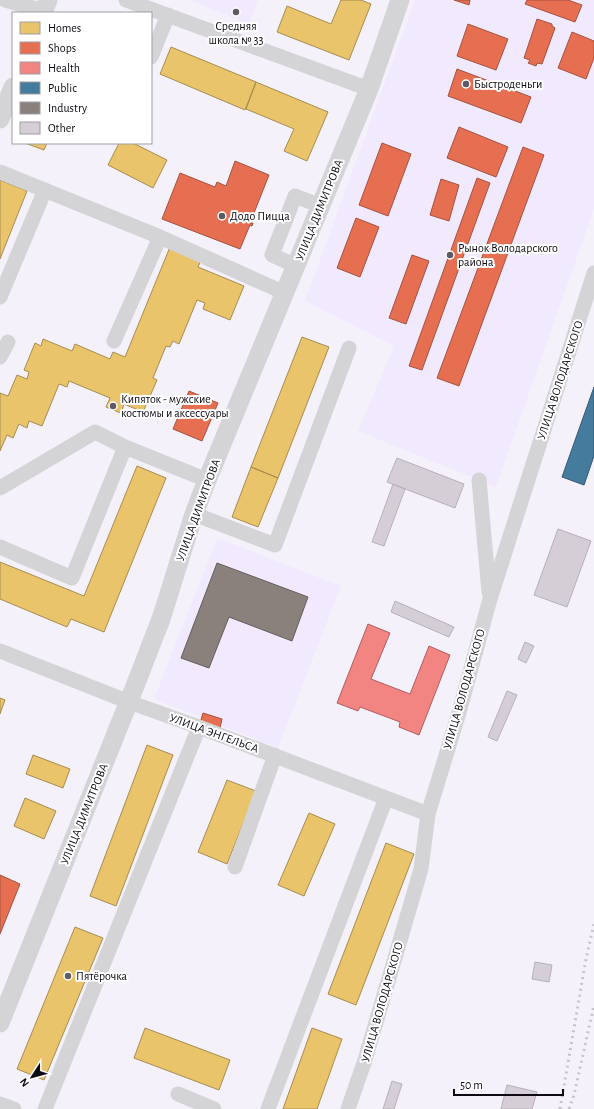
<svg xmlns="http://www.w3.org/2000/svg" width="594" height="1109" viewBox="0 0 594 1109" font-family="'Alegreya Sans',sans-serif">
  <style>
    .built { fill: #f1e9fd }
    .homes { fill: #e9c46a; stroke: #a78c50 }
    .shops { fill: #e76f51; stroke: #a6513e }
    .health { fill: #f28482; stroke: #ae5f61 }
    .public { fill: #457b9d; stroke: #345974 }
    .industry { fill: #8a817c; stroke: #655d5c }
    .building { fill: #d5ced6; stroke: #b6b0b7 }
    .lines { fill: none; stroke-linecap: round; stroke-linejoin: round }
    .minor { stroke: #d4d3d6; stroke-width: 15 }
    .major { stroke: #d4d3d6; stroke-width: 19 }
    .rail { stroke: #c5c5c7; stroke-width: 3; stroke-dasharray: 2 4; stroke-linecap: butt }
    .poi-dot { fill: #5f5b64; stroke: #fff; stroke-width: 1.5 }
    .labels { text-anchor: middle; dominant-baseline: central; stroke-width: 4; stroke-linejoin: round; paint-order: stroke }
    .poi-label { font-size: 12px; fill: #0e0a13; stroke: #fff; text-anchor: start }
    .street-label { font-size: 12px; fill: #0e0a13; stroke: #fff }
  </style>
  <rect width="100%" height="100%" fill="#f5f1fb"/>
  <path class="built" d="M 189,0 L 258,0 L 249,24 Z
    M 415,0 L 594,0 L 594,209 L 496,487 L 358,431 L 394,346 L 305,301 Z
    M 217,538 L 341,586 L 278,748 L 154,699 Z"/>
  <path class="homes" d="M 341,0 L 361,0 L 371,4 L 349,60 L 277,32 L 287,6 L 331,24 Z
    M 171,47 L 256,82 L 245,110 L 160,74 Z
    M 256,82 L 328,112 L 307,161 L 284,151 L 294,129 L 246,109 Z
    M 25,143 L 47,143 L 44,150 Z
    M 119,143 L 133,143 L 167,160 L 153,188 L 108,165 Z
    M 0,180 L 27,191 L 0,259 Z
    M 170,247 L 201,260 L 198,267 L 244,286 L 230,320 L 203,309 L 205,303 L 197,300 L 179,344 L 173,341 L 170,347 L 166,346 L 153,378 L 157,380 L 143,412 L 124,404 L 121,413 L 106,407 L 110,398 L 69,381 L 67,387 L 59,384 L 42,426 L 29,421 L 27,428 L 19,424 L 13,438 L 7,435 L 0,451 L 0,393 L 8,396 L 17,375 L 27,379 L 29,372 L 24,370 L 35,343 L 41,346 L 43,339 L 72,351 L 75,344 L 110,359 L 113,352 L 125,357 Z
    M 302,337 L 329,347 L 278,478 L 251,467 Z
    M 137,466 L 166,478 L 104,632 L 71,619 L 67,627 L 0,599 L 0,562 L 84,596 Z
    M 251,467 L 278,478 L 258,527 L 232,517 Z
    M 0,698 L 5,700 L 0,714 Z
    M 147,745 L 173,755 L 116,906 L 90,896 Z
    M 33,755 L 70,769 L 63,788 L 26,774 Z
    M 227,780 L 256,791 L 227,864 L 198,852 Z
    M 25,798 L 56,811 L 44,839 L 14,826 Z
    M 309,813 L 335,824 L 304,896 L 278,885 Z
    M 386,843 L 414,854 L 356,1005 L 328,994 Z
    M 75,927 L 103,938 L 44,1080 L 17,1069 Z
    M 145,1028 L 230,1060 L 219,1090 L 134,1058 Z
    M 312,1028 L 342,1039 L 317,1109 L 283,1109 Z"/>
  <path class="shops" d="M 454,0 L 470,0 L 469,5 Z
    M 527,0 L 568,0 L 582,5 L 575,22 L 525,4 Z
    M 537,19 L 552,24 L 552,26 L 555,28 L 542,64 L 537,63 L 536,66 L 528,63 L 530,60 L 524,58 Z
    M 468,24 L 508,39 L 496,70 L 457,56 Z
    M 572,32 L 594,41 L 594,58 L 586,79 L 558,68 Z
    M 457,69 L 531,97 L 521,123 L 448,96 Z
    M 459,127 L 508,147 L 496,177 L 447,158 Z
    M 382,143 L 411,154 L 388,216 L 359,205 Z
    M 523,147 L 544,155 L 459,386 L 437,378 Z
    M 235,161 L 269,175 L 250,223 L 253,223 L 252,226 L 250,225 L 240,249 L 162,219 L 180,173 L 215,187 L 217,182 L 226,186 Z
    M 477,178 L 490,183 L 422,370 L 409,366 Z
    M 441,179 L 459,185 L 449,221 L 430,215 Z
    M 356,218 L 379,227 L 360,277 L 337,268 Z
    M 412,255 L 429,261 L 406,324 L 389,318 Z
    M 189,391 L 218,403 L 202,441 L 173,429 Z
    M 203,713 L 222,719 L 220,728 L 200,723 Z
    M 0,875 L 20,884 L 0,934 Z"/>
  <path class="health" d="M 368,624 L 390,633 L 371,679 L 410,694 L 429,646 L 450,655 L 419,735 L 399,727 L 400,722 L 360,707 L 358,711 L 337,703 Z"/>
  <path class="public" d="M 594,387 L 594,456 L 584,485 L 562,477 Z"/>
  <path class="industry" d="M 217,563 L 308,597 L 292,641 L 229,617 L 209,668 L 181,658 Z"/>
  <path class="building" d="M 397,458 L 464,484 L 455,508 L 387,482 Z
    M 393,484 L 405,489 L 384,546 L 372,542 Z
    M 558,529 L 591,541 L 567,607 L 534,595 Z
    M 395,601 L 454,627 L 449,637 L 391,612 Z
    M 525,642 L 534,646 L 526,663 L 518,659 Z
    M 507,691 L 517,695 L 497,741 L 488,737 Z
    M 535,962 L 552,965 L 549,982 L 532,979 Z
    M 392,1081 L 402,1084 L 394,1109 L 383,1109 Z
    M 507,1085 L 537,1092 L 532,1109 L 501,1109 Z"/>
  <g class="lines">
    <path class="minor" d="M 5,0 L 44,11
      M 126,0 L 369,89
      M 151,57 L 168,15
      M 0,172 L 160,237 L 285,293
      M 296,266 L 272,255 L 295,196 L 321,206
      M 0,297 L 45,190
      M 114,341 L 160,237
      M 0,357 L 8,342
      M 479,480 L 489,592
      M 0,488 L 95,432 L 125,447 L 207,480
      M 194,514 L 275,545 L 349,348
      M 0,547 L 72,578 L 125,447
      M 0,651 L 129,702 L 199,727 L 428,814
      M 235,867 L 275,755
      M 178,1094 L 214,1109
      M 0,1104 L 14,1109
      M 45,1109 L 199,727
      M 268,1109 L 386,798
      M 348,1109 L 365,1060 L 421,869 L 428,814 L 458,716 L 490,599 L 594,273"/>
    <path class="major" d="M 43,13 L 48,0
      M 0,119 L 13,87
      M 0,1023 L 135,686 L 161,619 L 194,514 L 207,480 L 369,89 L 400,0"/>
    <path class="rail" d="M 560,1109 L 586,959 L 594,924
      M 569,1109 L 574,1095 L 594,1005"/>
  </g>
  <g class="poi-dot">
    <circle cx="236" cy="12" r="4"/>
    <circle cx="466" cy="84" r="4"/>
    <circle cx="222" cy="216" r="4"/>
    <circle cx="450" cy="255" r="4"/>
    <circle cx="113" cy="406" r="4"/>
    <circle cx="68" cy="976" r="4"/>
  </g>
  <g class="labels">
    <g class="poi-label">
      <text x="236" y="26" text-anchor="middle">Средняя<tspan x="236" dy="14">школа № 33</tspan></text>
      <text x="474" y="84">Быстроденьги</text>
      <text x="230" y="216">Додо Пицца</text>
      <text x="458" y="248">Рынок Володарского<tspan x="458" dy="14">района</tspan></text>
      <text x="121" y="399">Кипяток - мужские<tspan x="121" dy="14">костюмы и аксессуары</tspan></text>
      <text x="76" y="976">Пятёрочка</text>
    </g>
    <g class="street-label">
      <text transform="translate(319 210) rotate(-68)">УЛИЦА ДИМИТРОВА</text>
      <text transform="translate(560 380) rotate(-72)">УЛИЦА ВОЛОДАРСКОГО</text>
      <text transform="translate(198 510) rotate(-70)">УЛИЦА ДИМИТРОВА</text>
      <text transform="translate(464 689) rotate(-74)">УЛИЦА ВОЛОДАРСКОГО</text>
      <text transform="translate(214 733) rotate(20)">УЛИЦА ЭНГЕЛЬСА</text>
      <text transform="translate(84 814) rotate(-68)">УЛИЦА ДИМИТРОВА</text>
      <text transform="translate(382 1002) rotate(-74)">УЛИЦА ВОЛОДАРСКОГО</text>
    </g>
  </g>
  <rect x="12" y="12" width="140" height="132" fill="#ffffff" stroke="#9f9da1"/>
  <rect x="20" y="22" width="20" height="12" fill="#e9c46a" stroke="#9f9da1"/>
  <text x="48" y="32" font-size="12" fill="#0e0a13">Homes</text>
  <rect x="20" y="42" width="20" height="12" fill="#e76f51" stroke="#9f9da1"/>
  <text x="48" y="52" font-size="12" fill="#0e0a13">Shops</text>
  <rect x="20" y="62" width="20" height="12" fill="#f28482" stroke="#9f9da1"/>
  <text x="48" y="72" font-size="12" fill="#0e0a13">Health</text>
  <rect x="20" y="82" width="20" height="12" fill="#457b9d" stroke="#9f9da1"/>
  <text x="48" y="92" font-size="12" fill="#0e0a13">Public</text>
  <rect x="20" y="102" width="20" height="12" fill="#8a817c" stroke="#9f9da1"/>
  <text x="48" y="112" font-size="12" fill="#0e0a13">Industry</text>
  <rect x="20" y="122" width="20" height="12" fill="#d5ced6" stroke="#9f9da1"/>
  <text x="48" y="132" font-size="12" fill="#0e0a13">Other</text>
  <g transform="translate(32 1077) rotate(234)" stroke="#ffffff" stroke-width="3" paint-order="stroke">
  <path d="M0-3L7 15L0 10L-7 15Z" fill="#0e0a13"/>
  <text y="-6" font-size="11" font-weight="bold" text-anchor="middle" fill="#0e0a13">N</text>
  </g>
  <path d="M454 1089v6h109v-6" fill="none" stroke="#0e0a13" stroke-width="2"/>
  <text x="460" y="1089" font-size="12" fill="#0e0a13" stroke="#ffffff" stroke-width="3" paint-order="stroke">50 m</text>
</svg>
